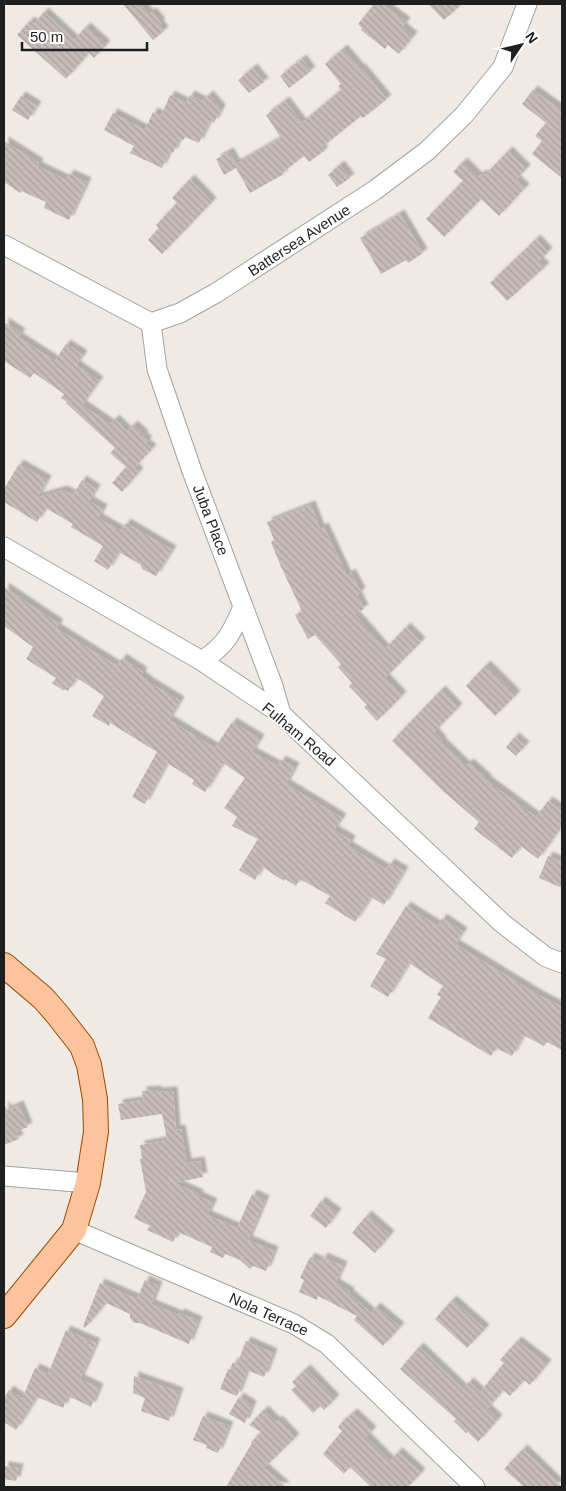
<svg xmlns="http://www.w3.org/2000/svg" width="566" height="1491" viewBox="0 0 566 1491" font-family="Helvetica,sans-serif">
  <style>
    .building { fill: url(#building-back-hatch); filter: url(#shadow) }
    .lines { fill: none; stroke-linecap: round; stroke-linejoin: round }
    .minor-casing { stroke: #a3a3a3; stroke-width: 21 }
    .major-casing { stroke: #9a4d00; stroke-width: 26 }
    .minor { stroke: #fff; stroke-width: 19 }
    .major { stroke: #fdc39c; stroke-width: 24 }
    .labels { text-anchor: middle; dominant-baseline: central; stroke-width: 4; stroke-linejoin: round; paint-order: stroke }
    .street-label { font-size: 15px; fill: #1f1f1f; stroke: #fff }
  </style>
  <defs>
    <pattern id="building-back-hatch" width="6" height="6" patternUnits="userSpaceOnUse" patternTransform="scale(1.25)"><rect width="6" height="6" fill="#c8bcb8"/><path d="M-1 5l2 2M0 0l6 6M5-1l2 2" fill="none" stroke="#aba19e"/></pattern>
    <filter id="shadow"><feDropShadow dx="4.5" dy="-4.5" stdDeviation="1" flood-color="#0004"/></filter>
  </defs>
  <rect width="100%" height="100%" fill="#f0eae5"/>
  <path class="building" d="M 123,4 L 140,4 L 149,14 L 152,12 L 161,23 L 159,24 L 164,31 L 153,40 Z
    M 374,4 L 382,4 L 406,22 L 402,27 L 413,36 L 399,54 L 388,45 L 385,49 L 361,30 L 362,28 L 358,24 Z
    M 428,4 L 462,4 L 444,20 Z
    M 44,12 L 74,40 L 86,27 L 106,45 L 94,58 L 89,53 L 66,79 L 17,35 L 30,21 L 34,24 Z
    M 343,49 L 360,69 L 361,68 L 387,99 L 363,118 L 361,116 L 321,148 L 324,151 L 309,162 L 304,156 L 283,172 L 284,174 L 250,193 L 236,168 L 224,175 L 216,159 L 229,152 L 236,164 L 281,138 L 266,115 L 285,101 L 302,123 L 341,90 L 338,86 L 341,84 L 325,64 Z
    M 302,59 L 311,71 L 289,88 L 280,76 Z
    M 253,68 L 264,82 L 249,93 L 238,80 Z
    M 533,90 L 562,111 L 562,178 L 532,154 L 542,141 L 535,136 L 546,123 L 522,104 Z
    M 170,95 L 186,103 L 190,95 L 202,101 L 209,95 L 221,109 L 214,123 L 210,120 L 199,143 L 185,137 L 184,140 L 180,138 L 173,153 L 169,152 L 162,168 L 130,153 L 134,146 L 104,130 L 113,113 L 145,130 L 153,112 L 161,116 Z
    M 21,96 L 37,106 L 28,120 L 12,110 Z
    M 4,141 L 39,163 L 37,166 L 66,180 L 69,174 L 87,182 L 69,220 L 44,208 L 46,202 L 21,191 L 20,193 L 4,182 Z
    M 508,151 L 526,169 L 516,180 L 525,188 L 499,216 L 481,199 L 444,237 L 426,219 L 463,181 L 453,172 L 463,162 L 478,177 L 482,174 L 483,175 L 486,174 Z
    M 340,165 L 350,178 L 337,187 L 328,175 Z
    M 190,179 L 212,202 L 162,254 L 148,240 L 159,228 L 156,225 L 177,203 L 172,198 Z
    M 400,214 L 423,253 L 408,263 L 406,260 L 381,274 L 360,238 Z
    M 536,239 L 548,252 L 539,261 L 545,267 L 507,301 L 490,283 Z
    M 4,322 L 21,333 L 18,337 L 55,361 L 66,344 L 83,355 L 76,365 L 99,381 L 82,405 L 110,424 L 115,419 L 127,431 L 133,425 L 144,435 L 143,437 L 148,441 L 145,443 L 152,449 L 134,468 L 139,472 L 122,492 L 112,483 L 126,467 L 110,453 L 115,448 L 66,403 L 67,402 L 61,398 L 64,394 L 60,391 L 34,373 L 30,378 L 4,361 Z
    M 19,464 L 47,480 L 38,497 L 63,490 L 73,495 L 82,480 L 96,489 L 89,501 L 103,509 L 98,518 L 121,531 L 126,523 L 172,550 L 156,576 L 142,569 L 141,565 L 119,552 L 108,570 L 94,561 L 103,546 L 71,527 L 73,524 L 46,508 L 37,522 L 4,502 L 4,489 Z
    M 311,505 L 320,529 L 324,527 L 347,576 L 351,573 L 361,592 L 357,595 L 364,609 L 354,614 L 385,649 L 406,627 L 421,642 L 385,678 L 402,696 L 377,721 L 364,707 L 367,705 L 349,686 L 352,683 L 338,667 L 341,664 L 315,635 L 308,639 L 295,615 L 302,611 L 281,567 L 271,542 L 274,540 L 267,522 Z
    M 4,587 L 59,624 L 56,628 L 117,666 L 122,658 L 143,672 L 141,676 L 147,680 L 147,681 L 180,701 L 169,720 L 215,748 L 232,722 L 260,739 L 252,752 L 278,766 L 281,760 L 295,767 L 286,784 L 342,818 L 334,830 L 351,840 L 348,846 L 386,869 L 390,863 L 404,871 L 384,905 L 371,897 L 355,922 L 325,903 L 330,896 L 300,879 L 296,886 L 285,879 L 284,881 L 262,867 L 255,880 L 239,870 L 258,839 L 232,826 L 237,817 L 224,808 L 245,778 L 223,763 L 205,792 L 192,784 L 194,780 L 167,763 L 145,804 L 132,797 L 157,752 L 110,723 L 109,726 L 92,716 L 104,696 L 77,678 L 68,691 L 65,689 L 64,691 L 52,683 L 56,678 L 26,659 L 33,647 L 4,626 Z
    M 486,665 L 516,695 L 495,716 L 466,686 Z
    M 441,690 L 458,708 L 434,732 L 442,741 L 441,742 L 466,766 L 469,763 L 487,779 L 486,780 L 536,817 L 548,801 L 562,811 L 562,826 L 538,859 L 521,846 L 512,858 L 474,829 L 479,822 L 444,792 L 392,741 Z
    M 515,737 L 525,746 L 516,756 L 506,747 Z
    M 548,856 L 562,862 L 562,888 L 539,878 Z
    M 406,906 L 438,926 L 442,918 L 463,932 L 455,944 L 540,996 L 562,1007 L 562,1050 L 547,1042 L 544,1046 L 523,1035 L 512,1056 L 496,1048 L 491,1056 L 428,1018 L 441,997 L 437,995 L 443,986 L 409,963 L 388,997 L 370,986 L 386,959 L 376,954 Z
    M 157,1090 L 157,1092 L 173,1091 L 176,1130 L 181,1129 L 187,1163 L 200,1161 L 203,1177 L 174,1183 L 199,1194 L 198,1196 L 213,1203 L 207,1215 L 237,1228 L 252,1194 L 265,1200 L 248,1240 L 274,1251 L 266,1271 L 253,1266 L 250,1269 L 240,1260 L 225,1254 L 223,1258 L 210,1252 L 212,1247 L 178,1232 L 173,1242 L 147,1230 L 150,1226 L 134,1218 L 146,1192 L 140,1159 L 142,1158 L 140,1145 L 167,1140 L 162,1114 L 121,1120 L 118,1104 L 143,1100 L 142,1091 Z
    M 4,1104 L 7,1110 L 19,1105 L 28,1127 L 16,1132 L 19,1139 L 4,1145 Z
    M 321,1201 L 337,1213 L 326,1228 L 310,1216 Z
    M 367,1215 L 390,1235 L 375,1253 L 352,1233 Z
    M 310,1257 L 321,1262 L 323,1257 L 343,1266 L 335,1283 L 350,1292 L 349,1294 L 371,1313 L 376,1307 L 400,1327 L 383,1346 L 354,1320 L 357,1316 L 318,1296 L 317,1300 L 299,1292 L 304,1280 L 300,1278 Z
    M 145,1280 L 158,1286 L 151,1304 L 178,1315 L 180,1313 L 198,1321 L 189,1344 L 140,1323 L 134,1323 L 130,1318 L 130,1314 L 106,1303 L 85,1328 L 83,1326 L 100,1283 L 137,1299 Z
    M 452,1300 L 485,1329 L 467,1348 L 435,1319 Z
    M 66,1330 L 96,1343 L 80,1379 L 99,1388 L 91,1407 L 68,1396 L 63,1408 L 37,1397 L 16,1430 L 4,1422 L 4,1398 L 9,1390 L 22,1399 L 35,1368 L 48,1374 Z
    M 246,1341 L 273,1353 L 264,1377 L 247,1370 L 237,1396 L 220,1389 L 228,1369 L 230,1370 L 233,1362 L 237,1364 Z
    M 517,1341 L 547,1364 L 530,1385 L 524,1380 L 510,1396 L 503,1390 L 487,1409 L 498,1419 L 478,1442 L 468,1432 L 466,1433 L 454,1421 L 456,1419 L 400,1369 L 419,1347 L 463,1389 L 469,1382 L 480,1392 L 504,1363 L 500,1360 Z
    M 306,1369 L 335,1399 L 324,1410 L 320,1406 L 313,1413 L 291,1390 L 296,1386 L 292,1382 Z
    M 134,1376 L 179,1392 L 169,1421 L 141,1411 L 145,1398 L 133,1393 Z
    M 239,1397 L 252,1405 L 245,1423 L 229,1414 Z
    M 264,1410 L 276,1422 L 278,1420 L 295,1438 L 264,1468 L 286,1487 L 226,1487 L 252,1443 L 251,1442 L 261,1432 L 249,1425 Z
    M 353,1413 L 372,1431 L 366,1437 L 390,1461 L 398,1452 L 421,1473 L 408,1487 L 371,1487 L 350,1467 L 344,1474 L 323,1454 L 342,1431 L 338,1427 L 340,1424 Z
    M 203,1416 L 229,1426 L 218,1453 L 206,1448 L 207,1445 L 193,1440 Z
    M 523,1449 L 562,1487 L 524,1487 L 504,1469 Z
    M 4,1466 L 19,1468 L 16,1481 L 4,1479 Z"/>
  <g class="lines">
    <defs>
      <path id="minor" d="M 4,245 L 151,323 L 180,313 L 216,293 L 375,190 L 427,151 L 464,115 L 503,67 L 527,4
        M 151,323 L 157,369 L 192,471 L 273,686 L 281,714
        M 4,547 L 202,661 L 281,714 L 502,923 L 546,957 L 562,963
        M 202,661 C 227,644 231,634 243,607
        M 4,1176 L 88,1183
        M 74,1230 L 294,1324 L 327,1344 L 475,1487"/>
      <path id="major" d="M 4,965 L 43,998 L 57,1014 L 82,1046 L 89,1065 L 95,1099 L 96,1132 L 88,1183 L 74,1230 L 4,1316"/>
    </defs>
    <use href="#minor" class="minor-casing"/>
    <use href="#major" class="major-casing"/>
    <use href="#minor" class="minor"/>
    <use href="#major" class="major"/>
  </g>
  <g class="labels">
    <g class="street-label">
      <text transform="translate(299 240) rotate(-33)">Battersea Avenue</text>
      <text transform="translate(211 520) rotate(69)">Juba Place</text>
      <text transform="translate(299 734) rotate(40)">Fulham Road</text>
      <text transform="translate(269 1314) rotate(24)">Nola Terrace</text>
    </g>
  </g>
  <rect width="566" height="1491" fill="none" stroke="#1f1f1f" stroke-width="10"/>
  <g transform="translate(521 45) rotate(55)" stroke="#ffffff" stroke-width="4" paint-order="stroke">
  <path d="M0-4L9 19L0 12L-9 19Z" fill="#1f1f1f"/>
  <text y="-8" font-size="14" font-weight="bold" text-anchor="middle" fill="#1f1f1f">N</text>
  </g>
  <path d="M22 42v8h125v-8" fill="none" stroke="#1f1f1f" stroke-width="2.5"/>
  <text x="30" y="42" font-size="15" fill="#1f1f1f" stroke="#ffffff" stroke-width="4" paint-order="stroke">50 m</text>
</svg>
